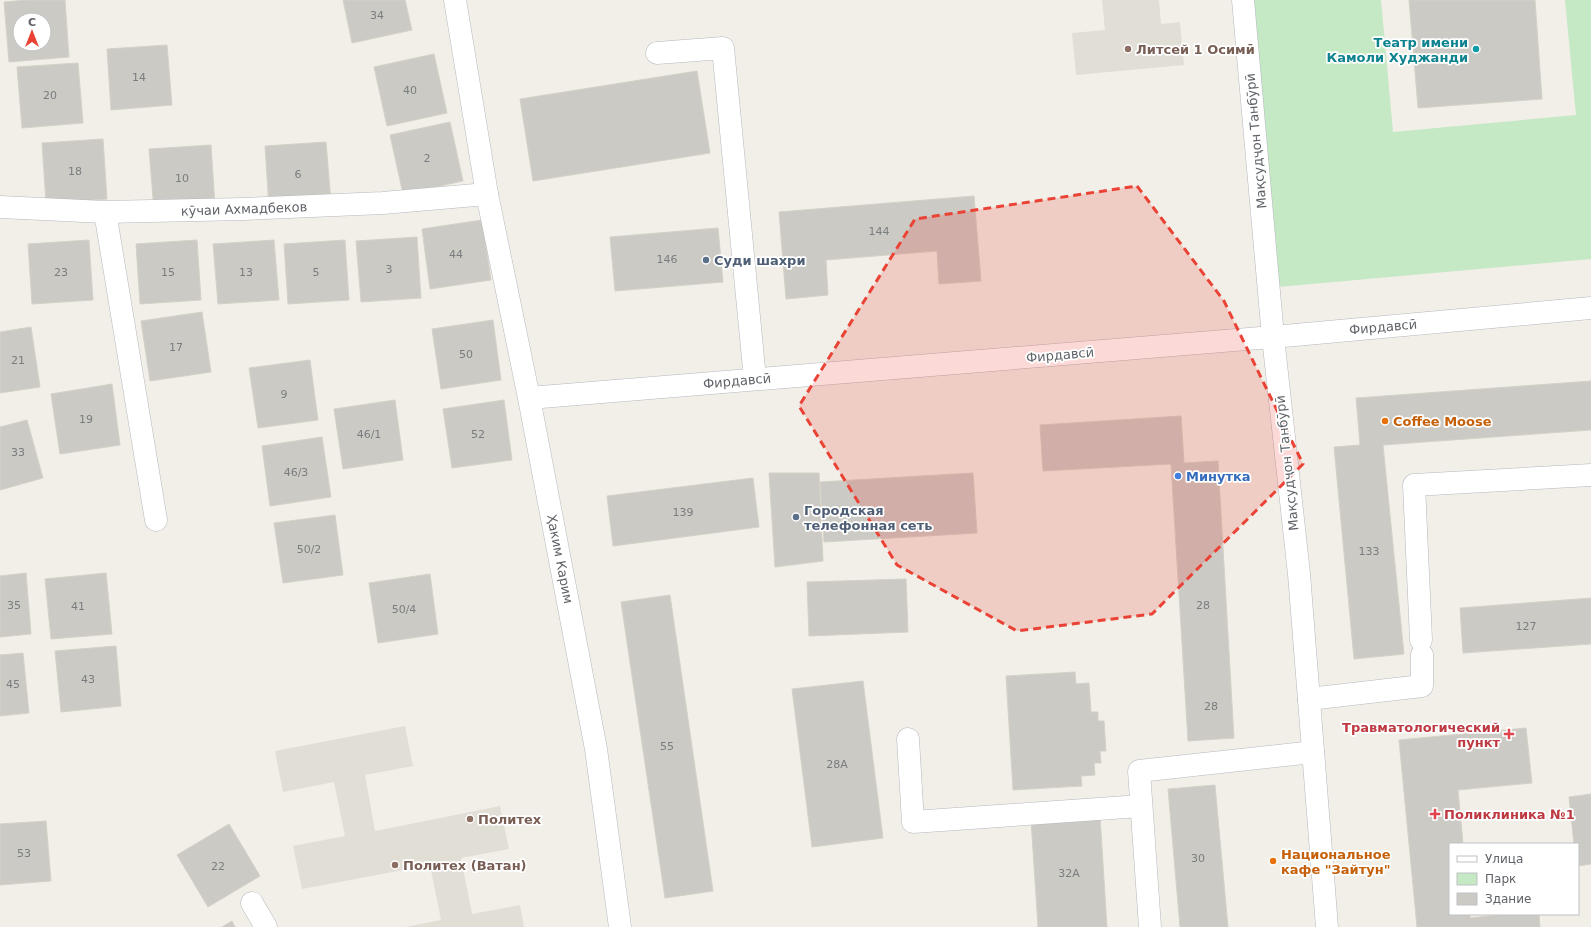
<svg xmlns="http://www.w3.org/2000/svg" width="1591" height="927" viewBox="0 0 1591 927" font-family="'DejaVu Sans',sans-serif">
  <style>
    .education { fill: #e1ded6 }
    .green { fill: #c5e8c5 }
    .building { fill: #cccac5; stroke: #d6d1c6; fill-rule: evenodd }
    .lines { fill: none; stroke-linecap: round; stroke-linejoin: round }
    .minor-casing { stroke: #b5b8bc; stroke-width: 23 }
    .tertiary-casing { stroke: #b5b8bc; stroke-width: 23 }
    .minor { stroke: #fff; stroke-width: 22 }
    .tertiary { stroke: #fff; stroke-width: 22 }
    .marked { fill: #ea4335; fill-opacity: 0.2; stroke: #ea4335; stroke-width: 3; stroke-dasharray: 8 5; stroke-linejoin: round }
    .education-dot { fill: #8d6e63; stroke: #fff; stroke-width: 1.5 }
    .culture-dot { fill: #0f9aa8; stroke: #fff; stroke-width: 1.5 }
    .service-dot { fill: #5c6f8a; stroke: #fff; stroke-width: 1.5 }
    .food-dot { fill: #e8710a; stroke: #fff; stroke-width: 1.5 }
    .shop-dot { fill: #3f7fe0; stroke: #fff; stroke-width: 1.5 }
    .health-dot { fill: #e0444e; stroke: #fff; stroke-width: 1.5 }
    .labels { text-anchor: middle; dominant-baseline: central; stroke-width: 3.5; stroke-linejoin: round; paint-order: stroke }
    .number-label { font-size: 11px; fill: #7a7d7f }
    .culture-label { font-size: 13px; font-weight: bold; fill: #0d838f; stroke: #fff; text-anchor: end }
    .education-label { font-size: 13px; font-weight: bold; fill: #785e54; stroke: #fff; text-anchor: start }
    .street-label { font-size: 13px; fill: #5f6368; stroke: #fff }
    .service-label { font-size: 13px; font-weight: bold; fill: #4e5e75; stroke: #fff; text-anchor: start }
    .food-label { font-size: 13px; font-weight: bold; fill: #c56008; stroke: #fff; text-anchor: start }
    .shop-label { font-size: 13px; font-weight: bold; fill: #366cbe; stroke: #fff; text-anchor: start }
    .health-label { font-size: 13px; font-weight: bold; fill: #be3a42; stroke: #fff; text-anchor: end }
  </style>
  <rect width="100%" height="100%" fill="#f1efe8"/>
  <path class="education" d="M 1102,0 L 1159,0 L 1161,24 L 1180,22 L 1184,65 L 1076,75 L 1072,33 L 1105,30 Z
    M 405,726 L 413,766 L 365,775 L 375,831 L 500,806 L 509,849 L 461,858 L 472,914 L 520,905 L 524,927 L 405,927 L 441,920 L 430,865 L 302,889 L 293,846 L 345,836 L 334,782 L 283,792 L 275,751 Z"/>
  <path class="green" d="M 1251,0 L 1381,0 L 1393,132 L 1576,115 L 1565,0 L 1591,0 L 1591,259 L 1278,287 Z"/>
  <path class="building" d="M 26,0 L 65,0 L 69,57 L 9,62 L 4,2 ZM 20,20 L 44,20 L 44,44 L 20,44 Z
    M 343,0 L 405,0 L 412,30 L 352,43 Z
    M 1409,0 L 1535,0 L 1542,99 L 1418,108 Z
    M 167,45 L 172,105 L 111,110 L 107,49 Z
    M 434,54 L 447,113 L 387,126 L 374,67 Z
    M 78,63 L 83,123 L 22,128 L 17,67 Z
    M 697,71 L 710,153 L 533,181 L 520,99 Z
    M 450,122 L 463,181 L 403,194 L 390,135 Z
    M 103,139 L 107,199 L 46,203 L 42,143 Z
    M 326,142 L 331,202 L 269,207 L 265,146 Z
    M 211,145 L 215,206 L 154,210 L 149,149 Z
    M 974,196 L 981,281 L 939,284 L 937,251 L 826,260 L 828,295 L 786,299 L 779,212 Z
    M 482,220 L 491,280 L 430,289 L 422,229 Z
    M 718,228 L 723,282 L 615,291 L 610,237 Z
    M 417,237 L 421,298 L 361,302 L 356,241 Z
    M 89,240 L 93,300 L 32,304 L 28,244 Z
    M 197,240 L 201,300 L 140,304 L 136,244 Z
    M 274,240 L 279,300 L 218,304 L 213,244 Z
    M 345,240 L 349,300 L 288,304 L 284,244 Z
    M 202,312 L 211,372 L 150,381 L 141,321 Z
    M 493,320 L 501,380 L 441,389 L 432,329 Z
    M 31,327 L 40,387 L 0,393 L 0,332 Z
    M 310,360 L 318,420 L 258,428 L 249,368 Z
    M 1591,381 L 1591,430 L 1383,445 L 1404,654 L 1354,659 L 1334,447 L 1360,445 L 1356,398 Z
    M 112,384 L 120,445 L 60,454 L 51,394 Z
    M 395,400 L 403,460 L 343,469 L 334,409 Z
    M 504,400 L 512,460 L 452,468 L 443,409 Z
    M 1181,416 L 1184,463 L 1218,461 L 1234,738 L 1188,741 L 1171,464 L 1043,471 L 1040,425 Z
    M 27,420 L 43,478 L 0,490 L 0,427 Z
    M 322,437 L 331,497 L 270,506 L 262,446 Z
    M 769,473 L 819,473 L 823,561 L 775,567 Z
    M 973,473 L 977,533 L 824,542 L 820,482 Z
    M 753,478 L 759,527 L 613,546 L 607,496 Z
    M 335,515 L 343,575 L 283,583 L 274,523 Z
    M 26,573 L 31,634 L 0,637 L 0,576 Z
    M 106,573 L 112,634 L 51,639 L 45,579 Z
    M 430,574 L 438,634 L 378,643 L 369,583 Z
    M 906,579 L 908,632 L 809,636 L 807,582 Z
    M 670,595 L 713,891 L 665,898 L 621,602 Z
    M 1591,598 L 1591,644 L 1463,653 L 1460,608 Z
    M 116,646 L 121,706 L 61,712 L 55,651 Z
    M 23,653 L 29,713 L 0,716 L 0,655 Z
    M 1075,672 L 1076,684 L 1089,683 L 1091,712 L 1098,712 L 1098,721 L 1104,721 L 1106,751 L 1100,751 L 1101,763 L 1094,763 L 1095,775 L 1081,776 L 1082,786 L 1013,790 L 1006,676 Z
    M 863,681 L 883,838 L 812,847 L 792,689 Z
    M 1526,728 L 1532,783 L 1458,790 L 1463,844 L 1450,844 L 1450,914 L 1470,914 L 1470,918 L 1506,914 L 1539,914 L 1540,927 L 1417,927 L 1399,740 Z
    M 1215,785 L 1228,927 L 1180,927 L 1168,789 Z
    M 1591,794 L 1591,864 L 1578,866 L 1578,844 L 1574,844 L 1569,797 Z
    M 1100,816 L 1107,927 L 1038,927 L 1031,820 Z
    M 46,821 L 51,881 L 0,885 L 0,824 Z
    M 229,824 L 260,876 L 208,907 L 177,855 Z
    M 232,921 L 235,927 L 222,927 Z"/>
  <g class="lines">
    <defs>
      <path id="minor" d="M 657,53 L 723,48 L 755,379
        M 0,207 L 105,212 L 244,209 L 383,203 L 487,194
        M 105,212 L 156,520
        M 1421,640 L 1414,485 L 1591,475
        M 1309,699 L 1422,686 L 1422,655
        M 908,739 L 913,822 L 1141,806
        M 252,903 L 266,927
        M 1150,927 L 1139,771 L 1313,752"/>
      <path id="tertiary" d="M 455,0 L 487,194 L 529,398 L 596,749 L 620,927
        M 1243,0 L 1273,337 L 1299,574 L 1327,927
        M 529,398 L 1273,337 L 1591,308"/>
    </defs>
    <use href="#minor" class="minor-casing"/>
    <use href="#tertiary" class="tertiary-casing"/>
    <use href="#minor" class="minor"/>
    <use href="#tertiary" class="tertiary"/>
  </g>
  <path class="marked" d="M 1137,186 L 1224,301 L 1303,464 L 1152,614 L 1017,631 L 897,565 L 799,406 L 915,219 Z"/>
  <g class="education-dot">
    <circle cx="1128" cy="49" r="4"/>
    <circle cx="470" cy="819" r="4"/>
    <circle cx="395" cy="865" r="4"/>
  </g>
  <circle class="culture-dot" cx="1476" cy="49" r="4"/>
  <g class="service-dot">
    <circle cx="706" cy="260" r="4"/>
    <circle cx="796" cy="517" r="4"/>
  </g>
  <g class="food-dot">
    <circle cx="1385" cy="421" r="4"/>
    <circle cx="1273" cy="861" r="4"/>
  </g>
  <circle class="shop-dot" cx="1178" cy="476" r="4"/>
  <g class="health-dot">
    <path d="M1507 728h4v4h4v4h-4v4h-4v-4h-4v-4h4z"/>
    <path d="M1433 808h4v4h4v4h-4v4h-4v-4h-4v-4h4z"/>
  </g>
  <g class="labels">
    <g class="number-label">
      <text x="377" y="15">34</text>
      <text x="139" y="77">14</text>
      <text x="410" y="90">40</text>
      <text x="50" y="95">20</text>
      <text x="427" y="158">2</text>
      <text x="75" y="171">18</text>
      <text x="298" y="174">6</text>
      <text x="182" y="178">10</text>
      <text x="879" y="231">144</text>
      <text x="456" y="254">44</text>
      <text x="667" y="259">146</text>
      <text x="389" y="269">3</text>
      <text x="61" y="272">23</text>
      <text x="168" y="272">15</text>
      <text x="246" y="272">13</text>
      <text x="316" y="272">5</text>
      <text x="176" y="347">17</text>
      <text x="466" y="354">50</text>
      <text x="18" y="360">21</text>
      <text x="284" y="394">9</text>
      <text x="86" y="419">19</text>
      <text x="369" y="434">46/1</text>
      <text x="478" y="434">52</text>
      <text x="18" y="452">33</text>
      <text x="296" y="472">46/3</text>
      <text x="683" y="512">139</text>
      <text x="309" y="549">50/2</text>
      <text x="1369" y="551">133</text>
      <text x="14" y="605">35</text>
      <text x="1203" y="605">28</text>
      <text x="78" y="606">41</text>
      <text x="404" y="609">50/4</text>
      <text x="1526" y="626">127</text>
      <text x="88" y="679">43</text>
      <text x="13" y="684">45</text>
      <text x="1211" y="706">28</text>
      <text x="667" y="746">55</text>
      <text x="837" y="764">28А</text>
      <text x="24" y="853">53</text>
      <text x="1198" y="858">30</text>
      <text x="218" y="866">22</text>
      <text x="1069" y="873">32А</text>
    </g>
    <g class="culture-label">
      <text x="1468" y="42">Театр имени<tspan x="1468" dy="15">Камоли Худжанди</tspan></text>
    </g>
    <g class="education-label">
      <text x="1136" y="49">Литсей 1 Осимӣ</text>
      <text x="478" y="819">Политех</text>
      <text x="403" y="865">Политех (Ватан)</text>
    </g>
    <g class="street-label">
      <text transform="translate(1256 141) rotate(-95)">Мақсудҷон Танбӯрӣ</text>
      <text transform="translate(244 209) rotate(-2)">кӯчаи Ахмадбеков</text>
      <text transform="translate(1383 327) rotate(-5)">Фирдавсӣ</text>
      <text transform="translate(1060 355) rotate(-5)">Фирдавсӣ</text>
      <text transform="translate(737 381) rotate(-5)">Фирдавсӣ</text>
      <text transform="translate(1287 463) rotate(-96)">Мақсудҷон Танбӯрӣ</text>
      <text transform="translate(560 559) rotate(79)">Ҳаким Карим</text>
    </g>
    <g class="service-label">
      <text x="714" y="260">Суди шахри</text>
      <text x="804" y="510">Городская<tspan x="804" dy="15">телефонная сеть</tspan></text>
    </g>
    <g class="food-label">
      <text x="1393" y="421">Coffee Moose</text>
      <text x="1281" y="854">Национальное<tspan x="1281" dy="15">кафе "Зайтун"</tspan></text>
    </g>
    <g class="shop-label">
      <text x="1186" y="476">Минутка</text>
    </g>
    <g class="health-label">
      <text x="1500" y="727">Травматологический<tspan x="1500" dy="15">пункт</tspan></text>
      <text x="1444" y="814" text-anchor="start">Поликлиника №1</text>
    </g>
  </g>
  <rect x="1449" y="843" width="130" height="72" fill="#ffffff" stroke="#bfc1c3"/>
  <rect x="1457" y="856" width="20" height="6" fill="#ffffff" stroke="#bfc1c3"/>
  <text x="1485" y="863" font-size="12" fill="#5f6368">Улица</text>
  <rect x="1457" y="873" width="20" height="12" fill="#c5e8c5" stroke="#bfc1c3"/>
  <text x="1485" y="883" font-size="12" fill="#5f6368">Парк</text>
  <rect x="1457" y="893" width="20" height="12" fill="#cccac5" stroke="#bfc1c3"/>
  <text x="1485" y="903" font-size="12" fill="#5f6368">Здание</text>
  <g transform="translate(32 32)"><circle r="19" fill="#ffffff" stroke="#bfc1c3"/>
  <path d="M0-3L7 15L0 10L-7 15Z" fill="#ea4335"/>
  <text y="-6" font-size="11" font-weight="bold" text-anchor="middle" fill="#5f6368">С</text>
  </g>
</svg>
